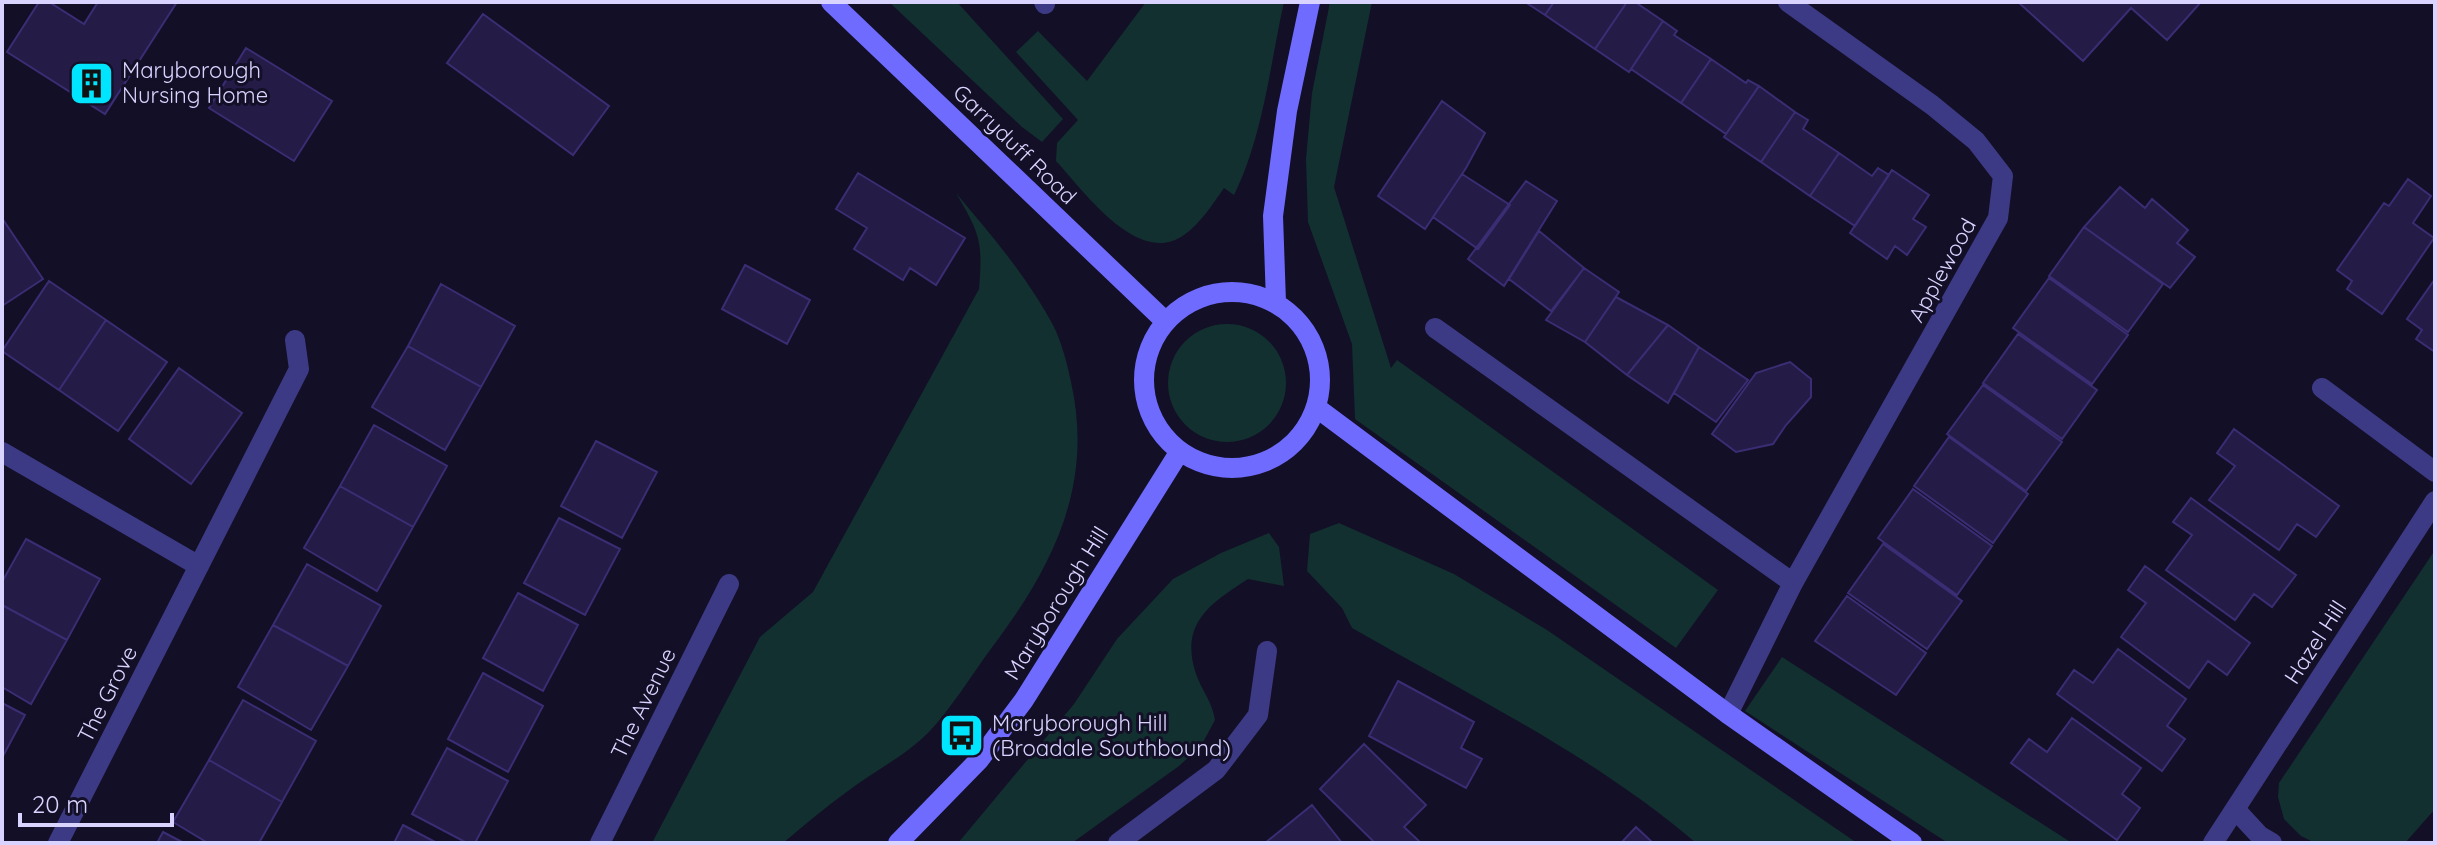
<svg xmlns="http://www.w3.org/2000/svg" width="2437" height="845" viewBox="0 0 2437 845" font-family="Quicksand,sans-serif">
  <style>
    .green { fill: #12302f }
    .building { fill: #241b47; stroke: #3b2d73; stroke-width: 2 }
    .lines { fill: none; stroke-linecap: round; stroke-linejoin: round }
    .street { stroke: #3d3a85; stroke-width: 20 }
    .secondary { stroke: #6f6bff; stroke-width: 20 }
    .labels { text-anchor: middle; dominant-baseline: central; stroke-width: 6; stroke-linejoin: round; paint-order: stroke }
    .poi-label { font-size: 22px; fill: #d9d4ff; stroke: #130f26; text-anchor: start }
    .street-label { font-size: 22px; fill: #d9d4ff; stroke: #130f26 }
  </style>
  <rect width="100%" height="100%" fill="#130f26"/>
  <path class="green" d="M 889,2 L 957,2 L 1063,119 L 1042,142 L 1022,127 Z
    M 1146,2 L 1284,2 C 1270,65 1263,137 1234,195 L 1224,188 C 1212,205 1201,223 1184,235 C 1138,268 1083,190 1056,161 L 1057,143 L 1078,120 L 1016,52 L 1038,31 L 1087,81 Z
    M 1330,2 L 1372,2 L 1334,187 L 1391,368 L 1397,360 L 1718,590 L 1676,648 L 1355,419 L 1352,344 L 1308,222 L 1306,159 L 1312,93 Z
    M 956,193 C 991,235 1027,276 1053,325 C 1062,343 1067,363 1071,382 C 1094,484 1054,565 993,646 C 972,674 952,708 928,733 C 908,753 882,767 859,783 C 832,802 808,822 783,843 L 652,843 L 760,637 L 813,592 L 979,289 C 983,241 980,234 956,193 Z
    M1168 383a59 59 0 1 1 118 0a59 59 0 1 1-118 0Z
    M 1339,523 L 1454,574 L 1547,630 L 1857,843 L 1696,843 C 1593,755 1469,695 1352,628 L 1342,608 L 1307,571 L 1310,534 Z
    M 1269,533 L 1279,547 L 1284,586 L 1248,579 C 1211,603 1179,623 1196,674 C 1202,691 1212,701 1215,720 L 1201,746 L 1179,766 L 1072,843 L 958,843 L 1074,704 L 1117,639 L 1173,579 L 1221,553 Z
    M 2435,550 L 2435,809 L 2405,843 L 2315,843 L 2301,836 L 2284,819 L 2278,797 L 2279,783 Z
    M 1782,657 L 2072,843 L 1948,843 L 1745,711 Z"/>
  <path class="building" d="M 39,2 L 49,2 L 84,24 L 98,2 L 177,2 L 105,114 L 7,52 Z
    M 1525,2 L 1554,2 L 1545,15 Z
    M 1554,2 L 1627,2 L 1595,49 L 1545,15 Z
    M 1627,2 L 1635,2 L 1663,21 L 1629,72 L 1595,49 Z
    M 2018,2 L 2201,2 L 2167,40 L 2131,8 L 2083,61 Z
    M 483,14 L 609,106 L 573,155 L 447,63 Z
    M 1663,21 L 1677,31 L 1674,35 L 1711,59 L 1681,103 L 1631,69 Z
    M 246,48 L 332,101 L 294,161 L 209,108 Z
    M 1711,59 L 1746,83 L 1748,80 L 1759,86 L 1726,134 L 1681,103 Z
    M 1759,86 L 1795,112 L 1761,162 L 1724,137 Z
    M 1442,101 L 1485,133 L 1466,168 L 1425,229 L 1378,196 Z
    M 1795,112 L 1808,120 L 1803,129 L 1839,153 L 1810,196 L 1761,162 Z
    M 1839,153 L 1872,176 L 1878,168 L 1889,175 L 1855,226 L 1810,196 Z
    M 1892,170 L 1929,195 L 1913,219 L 1926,227 L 1907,255 L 1895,246 L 1887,259 L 1850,233 Z
    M 858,173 L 965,238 L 936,285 L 910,268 L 903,280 L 854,249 L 867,228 L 836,209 Z
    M 1462,174 L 1510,205 L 1478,249 L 1433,217 Z
    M 2408,179 L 2431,196 L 2413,223 L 2434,238 L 2382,314 L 2347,289 L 2352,281 L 2337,270 L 2384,203 L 2389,206 Z
    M 1526,181 L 1557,201 L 1504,286 L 1468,259 Z
    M 2120,187 L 2145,208 L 2152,199 L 2188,230 L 2177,243 L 2195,257 L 2170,288 L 2084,227 Z
    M 2,218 L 43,279 L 2,306 Z
    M 2084,227 L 2163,284 L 2128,332 L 2049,276 Z
    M 1539,231 L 1584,268 L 1551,311 L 1509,279 Z
    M 745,265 L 810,300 L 787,344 L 722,309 Z
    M 1584,268 L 1619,292 L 1585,342 L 1546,320 Z
    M 2049,278 L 2128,335 L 2092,384 L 2013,328 Z
    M 2435,279 L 2435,352 L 2416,339 L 2422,330 L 2407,319 Z
    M 49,281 L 106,320 L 59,390 L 2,351 Z
    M 441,284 L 515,326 L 481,387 L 408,346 Z
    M 1616,297 L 1668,325 L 1627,375 L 1585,342 Z
    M 106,320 L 167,362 L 118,431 L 59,390 Z
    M 1668,325 L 1699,347 L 1668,403 L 1627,375 Z
    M 2018,334 L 2097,390 L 2062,439 L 1983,383 Z
    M 408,346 L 481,387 L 445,450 L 372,407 Z
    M 1699,347 L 1748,380 L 1716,422 L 1674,393 Z
    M 1790,362 L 1811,379 L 1811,397 L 1786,425 L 1773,444 L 1736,452 L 1712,434 L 1756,373 Z
    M 179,368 L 242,413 L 191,484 L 129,439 Z
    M 1983,385 L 2062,442 L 2026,491 L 1947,434 Z
    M 374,425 L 447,466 L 413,527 L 340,486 Z
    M 2234,429 L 2339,506 L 2316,537 L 2297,524 L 2279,550 L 2209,500 L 2235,466 L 2217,453 Z
    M 1949,437 L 2028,494 L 1993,543 L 1914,486 Z
    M 596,441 L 657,472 L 622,538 L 561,506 Z
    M 340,486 L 413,527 L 377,591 L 304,548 Z
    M 1913,489 L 1992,546 L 1957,595 L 1878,538 Z
    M 2191,498 L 2296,575 L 2272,607 L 2254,594 L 2235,620 L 2166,570 L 2192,535 L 2173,522 Z
    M 559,518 L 620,549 L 585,615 L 524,583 Z
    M 26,539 L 100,579 L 67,640 L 2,605 L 2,582 Z
    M 1883,544 L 1962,601 L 1927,649 L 1848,593 Z
    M 307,564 L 381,606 L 348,666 L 273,625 Z
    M 2145,566 L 2250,643 L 2227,675 L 2208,661 L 2189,688 L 2121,637 L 2146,603 L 2128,590 Z
    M 518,593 L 578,625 L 543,691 L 483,658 Z
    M 1847,596 L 1926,653 L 1896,695 L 1815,641 Z
    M 2,605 L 67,640 L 31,704 L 2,687 Z
    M 273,625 L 348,666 L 311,730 L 238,687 Z
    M 2118,649 L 2186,699 L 2167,726 L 2185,739 L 2162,771 L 2057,694 L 2074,670 L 2093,683 Z
    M 483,673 L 543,706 L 508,772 L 448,739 Z
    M 1398,681 L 1474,722 L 1461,748 L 1482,759 L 1466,788 L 1369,736 Z
    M 243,700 L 316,741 L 282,802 L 209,760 Z
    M 2,703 L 25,715 L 2,758 Z
    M 2072,718 L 2141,768 L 2122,794 L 2140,808 L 2117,840 L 2011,763 L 2029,739 L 2047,752 Z
    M 1364,744 L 1426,805 L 1404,827 L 1421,843 L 1375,843 L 1320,789 Z
    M 447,748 L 508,781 L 475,843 L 467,843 L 412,814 Z
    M 209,760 L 282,802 L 259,843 L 208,843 L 173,822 Z
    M 1312,805 L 1342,843 L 1265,843 Z
    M 403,825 L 437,843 L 394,843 Z
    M 1636,827 L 1653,843 L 1621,843 Z
    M 163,832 L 184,843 L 157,843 Z"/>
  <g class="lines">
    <path class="street" d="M 1044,2 L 1045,4
      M 1435,328 L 1793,583
      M 2322,388 L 2435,472
      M 2,452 L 199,566
      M 1728,714 L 1793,583 L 1998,218 L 2003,176 L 1976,141 L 1932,105 L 1788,2
      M 2235,809 L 2260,836 L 2272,843
      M 58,843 L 299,369 L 295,340
      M 600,843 L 729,584
      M 1118,843 L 1216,770 L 1258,715 L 1267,651
      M 2213,843 L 2435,501"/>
    <path class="secondary" d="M 831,2 L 1165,321
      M1144 380a88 88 0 1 1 176 0a88 88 0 1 1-176 0Z
      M 1276,302 L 1273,216 L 1287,111 L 1310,2
      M 1317,408 L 1728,714 L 1912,843
      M 898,843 L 979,760 L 1024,700 L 1180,451"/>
  </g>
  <defs>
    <symbol id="building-square" viewBox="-11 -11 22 22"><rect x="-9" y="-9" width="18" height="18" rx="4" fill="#00e5ff" stroke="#130f26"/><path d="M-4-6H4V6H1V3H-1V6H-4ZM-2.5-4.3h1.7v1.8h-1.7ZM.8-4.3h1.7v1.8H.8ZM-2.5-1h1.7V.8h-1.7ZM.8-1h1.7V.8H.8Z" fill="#111"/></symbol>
    <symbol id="bus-square" viewBox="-11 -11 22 22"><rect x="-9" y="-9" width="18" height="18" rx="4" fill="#00e5ff" stroke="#130f26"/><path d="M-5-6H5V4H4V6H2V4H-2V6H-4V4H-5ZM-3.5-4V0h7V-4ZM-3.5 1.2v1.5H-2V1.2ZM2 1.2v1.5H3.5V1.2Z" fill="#111"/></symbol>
  </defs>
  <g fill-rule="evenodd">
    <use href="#building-square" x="66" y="58" width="51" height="51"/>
    <use href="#bus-square" x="936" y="710" width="51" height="51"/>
  </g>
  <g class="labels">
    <g class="poi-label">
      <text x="122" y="70">Maryborough<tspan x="122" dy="25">Nursing Home</tspan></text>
      <text x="992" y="723">Maryborough Hill<tspan x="992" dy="25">(Broadale Southbound)</tspan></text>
    </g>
    <g class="street-label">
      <text transform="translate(1015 144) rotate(44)">Garryduff Road</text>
      <text transform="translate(1942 270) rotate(-61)">Applewood</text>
      <text transform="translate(1056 603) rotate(-58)">Maryborough Hill</text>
      <text transform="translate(2315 642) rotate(-57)">Hazel Hill</text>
      <text transform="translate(107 694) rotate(-63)">The Grove</text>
      <text transform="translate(643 703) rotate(-64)">The Avenue</text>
    </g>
  </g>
  <rect width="2437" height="845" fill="none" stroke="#d9d4ff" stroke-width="8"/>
  <path d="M20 813v12h152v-12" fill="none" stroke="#d9d4ff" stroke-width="4"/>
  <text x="32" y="813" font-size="24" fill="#d9d4ff" stroke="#130f26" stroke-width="6" paint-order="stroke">20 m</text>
</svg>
